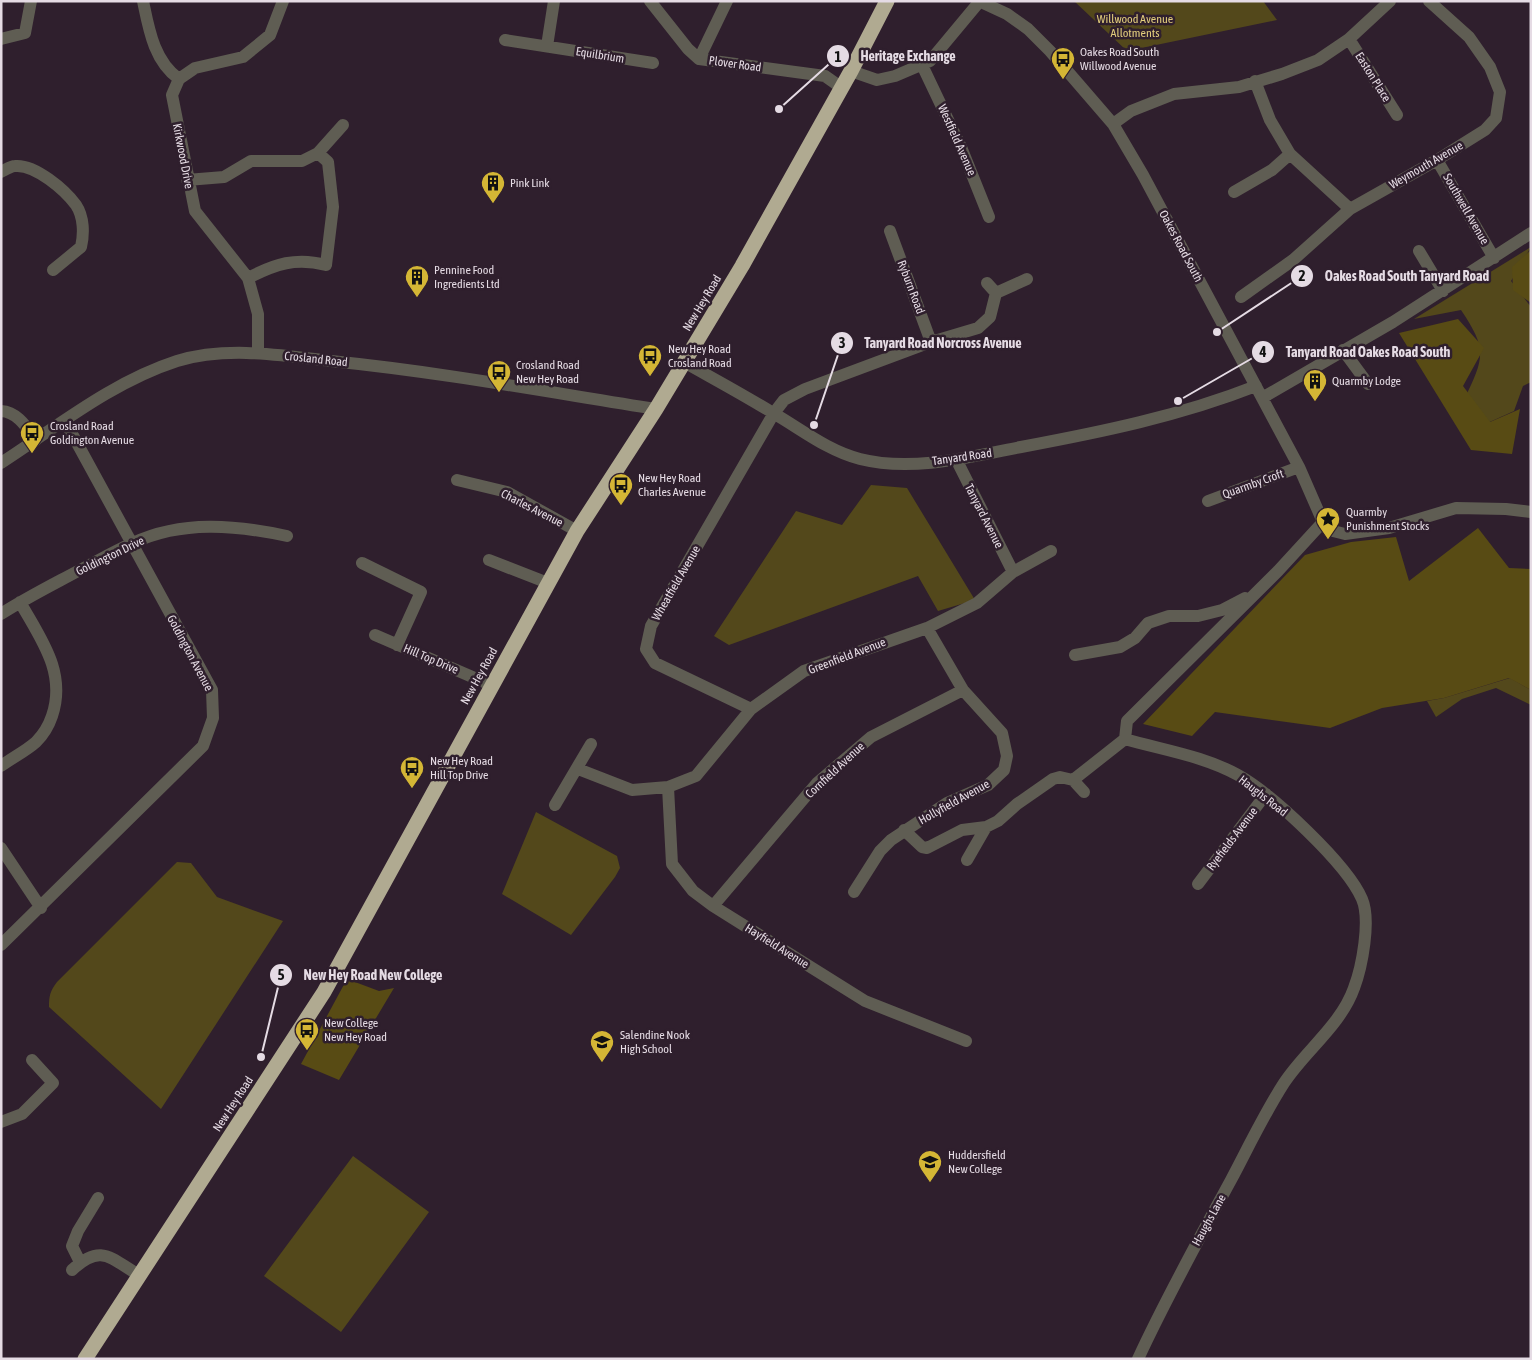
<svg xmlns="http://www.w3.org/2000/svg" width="1532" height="1360" font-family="'Asap Condensed',sans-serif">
	<rect width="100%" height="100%" fill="#2f1f2d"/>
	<path fill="#53481b" d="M 1074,1 L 1263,1 L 1277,20 L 1127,51 Z
		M 1531,247 L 1511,281 L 1531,307 L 1531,382 L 1523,386 L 1514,411 L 1483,425 L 1464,400 C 1484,358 1488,350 1461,310 L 1414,319 Z
		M 871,485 L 907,488 L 975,600 L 938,611 L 918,576 L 729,645 L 714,636 L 796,511 L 842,525 Z
		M 1510,678 L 1531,690 L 1531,705 L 1496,688 L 1462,699 L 1436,717 L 1427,701 L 1444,698 Z
		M 536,812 L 617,856 L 620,868 L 615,877 L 571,935 L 502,894 Z
		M 177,862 L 191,863 L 217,897 L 283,921 L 161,1109 L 49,1007 C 49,996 50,991 57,982 Z
		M 353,1156 L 429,1212 L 341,1332 L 264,1276 Z"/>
	<path fill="#584b14" d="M 1531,250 L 1531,303 L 1513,290 L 1512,267 Z
		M 1458,319 L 1484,348 L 1463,386 L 1490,422 L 1520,409 L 1512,454 L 1471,450 L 1399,333 Z
		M 1478,528 L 1509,568 L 1531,569 L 1531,690 L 1509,678 L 1444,698 L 1382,708 L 1330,728 L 1215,712 L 1192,736 L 1143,724 L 1305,555 L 1351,542 L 1396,537 L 1409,581 Z
		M 347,979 L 379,991 L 394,988 L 339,1080 L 301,1064 Z"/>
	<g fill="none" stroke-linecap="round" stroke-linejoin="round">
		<path stroke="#5f5d53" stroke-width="12" d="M 143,1 C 149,30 154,61 179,79
			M 650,1 L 688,49 L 699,59 L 825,76 L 842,88
			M 979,1 L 1007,14 L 1028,29 L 1050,51 L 1113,124 L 1143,175 L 1299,467 L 1323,522 L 1333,531 L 1345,534 L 1389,528 L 1456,508 L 1506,509 L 1531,512
			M 1,39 L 25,33 L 31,1
			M 1349,39 L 1397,115
			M 505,40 L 653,63
			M 547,46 L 554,1
			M 699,59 L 727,1
			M 922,65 L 961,147 L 989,217
			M 851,71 L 877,80 L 895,76 L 930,61 L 980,1
			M 1255,81 L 1270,120 L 1290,154 L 1350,209
			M 1113,124 L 1131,111 L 1174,94 L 1239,87 L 1282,74 L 1318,60 L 1349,39 L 1390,1
			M 1437,160 L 1494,258
			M 1,172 C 5,170 11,166 15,166 C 35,164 65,190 76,205 C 84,217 84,234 81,247 L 53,270
			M 187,180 L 224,177 L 251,161 L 302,161 L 318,153 L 343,125
			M 1234,192 L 1272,170 L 1290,154
			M 890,231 L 931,342
			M 1419,251 L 1443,291
			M 248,278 C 275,264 296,257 326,265 L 333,207 L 328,162 L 318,153
			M 996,293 L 1027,279
			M 1241,297 L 1293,260 L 1350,209 L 1437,160 L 1485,130 L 1496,118 L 1500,92 L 1490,67 L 1469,37 L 1429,1
			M 1343,350 L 1368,384
			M 258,353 L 258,314 L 248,278 L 195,211 L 172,95 L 179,79 L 195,68 L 243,57 L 270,35 L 283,1
			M 684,362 C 714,379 744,395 773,413 C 801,429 828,451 860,459 C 912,472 970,457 1021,447 C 1101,432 1180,416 1256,386
			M 1262,398 L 1393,322 L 1531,233
			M 1,411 C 18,412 27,428 36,440
			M 956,459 L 1013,572
			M 1,463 C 58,426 112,382 177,361 C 226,346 281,355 331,361 C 440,372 548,392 656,409
			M 457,480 L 507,492 L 577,531
			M 1208,501 L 1299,467
			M 489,560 L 548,583
			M 362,563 L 421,592 L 397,645
			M 1,614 C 26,598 52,585 78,571 C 96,562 114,551 133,543 C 182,520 236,525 287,536
			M 375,635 L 491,685
			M 1075,655 L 1120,647 L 1135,638 L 1148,623 L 1169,616 L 1198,616 L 1222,610 L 1245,598
			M 751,709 L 655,663 L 646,649 L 651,626 L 774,413 L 784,400 L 805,389 L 931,342 L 978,328 L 990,317 L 996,293 L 987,283
			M 1,766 C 12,758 26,751 36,742 C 43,735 49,725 52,716 C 67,672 40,638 20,602
			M 578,769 L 632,790 L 668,787 L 696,776 L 751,709 L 804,671 L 927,628 L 977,603 L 1013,572 L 1051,551
			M 668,787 L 672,864 L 693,891 L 713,906 L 865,1001 L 966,1041
			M 1084,792 L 1073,780 L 1125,739
			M 555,805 L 591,744
			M 904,830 L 922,847 L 927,848 L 962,830 L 986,827
			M 1,848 L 41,908
			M 967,860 L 986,827 L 998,821 L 1017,804 L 1053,779 L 1060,777 L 1073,780
			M 1198,884 L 1266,794
			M 854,892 L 880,851 L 891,840 L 947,803 L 988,785 L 1004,770 L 1007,756 L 1002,733 L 963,690 L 927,628
			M 713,906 L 817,783 L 871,737 L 963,690
			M 1,945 L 203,746 L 213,718 L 212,690 L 65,421
			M 1,1122 L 22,1114 L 53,1083 L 32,1060
			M 80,1262 L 72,1246 L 78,1231 L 98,1198
			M 72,1270 C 101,1243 110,1258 139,1275
			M 1138,1359 C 1166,1298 1199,1239 1231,1180 C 1248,1148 1264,1114 1284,1083 C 1305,1051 1341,1025 1354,988 C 1362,967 1371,920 1362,899 C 1347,864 1272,794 1238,775 C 1204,756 1163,750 1125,739 L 1127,721 L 1278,571 L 1323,522"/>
		<path stroke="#b0aa91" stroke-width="15" d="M 85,1359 L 324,992 L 577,531 L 656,409 L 742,266 L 851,71 L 887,1"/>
	</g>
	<defs>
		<g id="bus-pin" transform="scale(1.25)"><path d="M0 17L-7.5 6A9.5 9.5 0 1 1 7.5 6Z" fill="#d4b635" stroke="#2f1f2d"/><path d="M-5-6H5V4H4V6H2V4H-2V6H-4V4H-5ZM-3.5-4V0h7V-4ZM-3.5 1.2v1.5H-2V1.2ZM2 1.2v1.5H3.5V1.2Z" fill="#111"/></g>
		<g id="building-pin" transform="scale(1.25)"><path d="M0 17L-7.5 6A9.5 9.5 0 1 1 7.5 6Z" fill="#d4b635" stroke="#2f1f2d"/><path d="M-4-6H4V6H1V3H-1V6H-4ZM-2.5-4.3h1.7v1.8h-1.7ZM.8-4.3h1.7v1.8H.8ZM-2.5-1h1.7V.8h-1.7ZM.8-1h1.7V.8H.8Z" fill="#111"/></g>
		<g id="sight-pin" transform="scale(1.25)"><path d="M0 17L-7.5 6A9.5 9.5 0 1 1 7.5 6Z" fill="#d4b635" stroke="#2f1f2d"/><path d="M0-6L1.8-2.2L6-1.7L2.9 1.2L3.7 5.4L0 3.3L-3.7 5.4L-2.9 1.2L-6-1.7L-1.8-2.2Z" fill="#111"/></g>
		<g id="school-pin" transform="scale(1.25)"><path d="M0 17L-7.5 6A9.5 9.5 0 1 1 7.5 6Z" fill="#d4b635" stroke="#2f1f2d"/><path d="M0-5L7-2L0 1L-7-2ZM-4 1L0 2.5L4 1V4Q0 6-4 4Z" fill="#111"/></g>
		<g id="university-pin" transform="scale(1.25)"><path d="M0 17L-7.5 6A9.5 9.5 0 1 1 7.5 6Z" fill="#d4b635" stroke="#2f1f2d"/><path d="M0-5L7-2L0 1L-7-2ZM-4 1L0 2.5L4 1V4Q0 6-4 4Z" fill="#111"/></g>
	</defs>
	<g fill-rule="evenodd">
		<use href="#bus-pin" x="1063" y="59"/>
		<use href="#building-pin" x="493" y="183"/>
		<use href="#building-pin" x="417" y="277"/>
		<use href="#bus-pin" x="650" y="356"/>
		<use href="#bus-pin" x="499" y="372"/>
		<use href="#building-pin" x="1315" y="381"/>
		<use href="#bus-pin" x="32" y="433"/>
		<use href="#bus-pin" x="621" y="485"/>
		<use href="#sight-pin" x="1328" y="519"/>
		<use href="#bus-pin" x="412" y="768"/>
		<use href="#bus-pin" x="307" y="1030"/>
		<use href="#school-pin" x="602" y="1042"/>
		<use href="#university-pin" x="930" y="1162"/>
	</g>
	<g text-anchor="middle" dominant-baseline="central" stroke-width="5" stroke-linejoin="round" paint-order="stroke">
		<g font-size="12" fill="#e3ce7d" stroke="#2f1f2d">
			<text x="1135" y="19">Willwood Avenue<tspan x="1135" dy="14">Allotments</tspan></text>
		</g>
		<g font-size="12" fill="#e5dbe4" stroke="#2f1f2d" text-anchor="start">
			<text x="1080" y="52">Oakes Road South<tspan x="1080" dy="14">Willwood Avenue</tspan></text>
			<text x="510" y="183">Pink Link</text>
			<text x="434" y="270">Pennine Food<tspan x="434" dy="14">Ingredients Ltd</tspan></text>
			<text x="668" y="349">New Hey Road<tspan x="668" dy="14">Crosland Road</tspan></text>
			<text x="516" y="365">Crosland Road<tspan x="516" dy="14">New Hey Road</tspan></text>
			<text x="1332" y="381">Quarmby Lodge</text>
			<text x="50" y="426">Crosland Road<tspan x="50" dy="14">Goldington Avenue</tspan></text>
			<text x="638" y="478">New Hey Road<tspan x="638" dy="14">Charles Avenue</tspan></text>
			<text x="1346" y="512">Quarmby<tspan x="1346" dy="14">Punishment Stocks</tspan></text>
			<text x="430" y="761">New Hey Road<tspan x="430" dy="14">Hill Top Drive</tspan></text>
			<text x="324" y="1023">New College<tspan x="324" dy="14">New Hey Road</tspan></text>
			<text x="620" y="1035">Salendine Nook<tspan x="620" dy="14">High School</tspan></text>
			<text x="948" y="1155">Huddersfield<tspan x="948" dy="14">New College</tspan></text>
		</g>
		<g font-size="12" fill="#e5dbe4" stroke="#2f1f2d">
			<text transform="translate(600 55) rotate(9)">Equilbrium</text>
			<text transform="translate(735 64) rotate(8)">Plover Road</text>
			<text transform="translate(1373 77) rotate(58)">Easton Place</text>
			<text transform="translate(957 140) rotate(66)">Westfield Avenue</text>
			<text transform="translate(183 156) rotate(79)">Kirkwood Drive</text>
			<text transform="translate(1426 165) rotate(-30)">Weymouth Avenue</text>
			<text transform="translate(1466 209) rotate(60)">Southwell Avenue</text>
			<text transform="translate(1181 246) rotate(62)">Oakes Road South</text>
			<text transform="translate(911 287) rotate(69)">Ryburn Road</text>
			<text transform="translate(702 303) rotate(-59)">New Hey Road</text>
			<text transform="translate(316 359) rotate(6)">Crosland Road</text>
			<text transform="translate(962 457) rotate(-8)">Tanyard Road</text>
			<text transform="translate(1253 484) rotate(-20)">Quarmby Croft</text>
			<text transform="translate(532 508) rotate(27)">Charles Avenue</text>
			<text transform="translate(984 516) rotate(63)">Tanyard Avenue</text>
			<text transform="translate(110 556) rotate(-26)">Goldington Drive</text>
			<text transform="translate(676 583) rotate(-60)">Wheatfield Avenue</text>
			<text transform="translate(190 653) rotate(62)">Goldington Avenue</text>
			<text transform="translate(847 656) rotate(-21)">Greenfield Avenue</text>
			<text transform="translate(431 659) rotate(23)">Hill Top Drive</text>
			<text transform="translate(479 676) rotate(-61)">New Hey Road</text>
			<text transform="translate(835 770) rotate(-43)">Cornfield Avenue</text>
			<text transform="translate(1263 796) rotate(38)">Haughs Road</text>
			<text transform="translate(954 802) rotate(-29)">Hollyfield Avenue</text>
			<text transform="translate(1232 839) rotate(-53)">Ryefields Avenue</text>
			<text transform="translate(777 946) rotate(32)">Hayfield Avenue</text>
			<text transform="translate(233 1104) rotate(-57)">New Hey Road</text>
			<text transform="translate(1209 1220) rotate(-61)">Haughs Lane</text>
		</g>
	</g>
	<path fill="none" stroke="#e5dbe4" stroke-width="2" d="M779 109L838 56M1217 332L1302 276M814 425L842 343M1178 401L1263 352M261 1057L281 975"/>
	<g fill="#e5dbe4" stroke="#2f1f2d" stroke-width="2">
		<circle cx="779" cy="109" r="5"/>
		<circle cx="1217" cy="332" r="5"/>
		<circle cx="814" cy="425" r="5"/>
		<circle cx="1178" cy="401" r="5"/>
		<circle cx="261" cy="1057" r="5"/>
		<circle cx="838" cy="56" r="12"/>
		<circle cx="1302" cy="276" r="12"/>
		<circle cx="842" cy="343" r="12"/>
		<circle cx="1263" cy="352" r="12"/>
		<circle cx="281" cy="975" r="12"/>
	</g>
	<g font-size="15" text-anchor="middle" font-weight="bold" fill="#111">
		<text x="838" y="62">1</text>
		<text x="1302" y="281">2</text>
		<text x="842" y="348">3</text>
		<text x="1263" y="357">4</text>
		<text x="281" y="980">5</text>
	</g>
	<g font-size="14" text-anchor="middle" font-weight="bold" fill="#e5dbe4" stroke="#2f1f2d" stroke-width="5" stroke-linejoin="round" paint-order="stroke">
		<text x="908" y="61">Heritage Exchange</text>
		<text x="1407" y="281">Oakes Road South Tanyard Road</text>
		<text x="943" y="348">Tanyard Road Norcross Avenue</text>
		<text x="1368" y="357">Tanyard Road Oakes Road South</text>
		<text x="373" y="980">New Hey Road New College</text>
	</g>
	<rect width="1532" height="1360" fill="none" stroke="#e5dbe4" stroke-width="5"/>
</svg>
